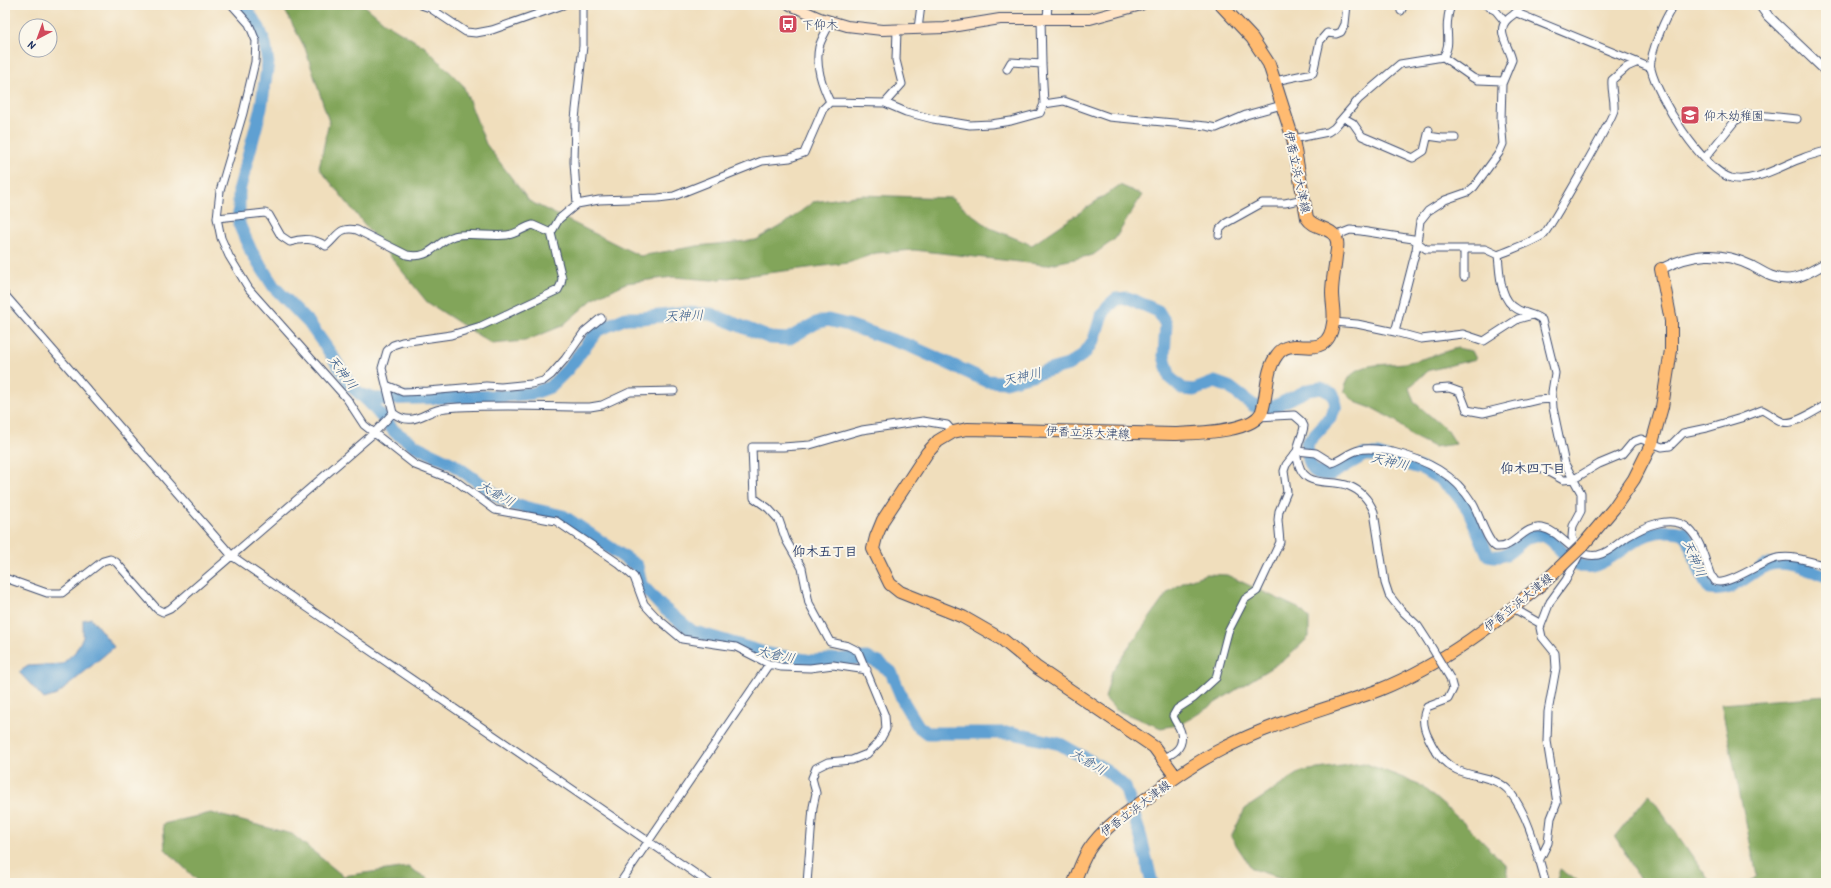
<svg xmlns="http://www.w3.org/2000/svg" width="1831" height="888" font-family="'Patrick Hand','Klee One',sans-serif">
	<rect width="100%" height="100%" fill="#fbf7ec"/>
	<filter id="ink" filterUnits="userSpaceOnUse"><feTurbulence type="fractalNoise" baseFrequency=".025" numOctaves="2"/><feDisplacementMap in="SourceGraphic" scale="8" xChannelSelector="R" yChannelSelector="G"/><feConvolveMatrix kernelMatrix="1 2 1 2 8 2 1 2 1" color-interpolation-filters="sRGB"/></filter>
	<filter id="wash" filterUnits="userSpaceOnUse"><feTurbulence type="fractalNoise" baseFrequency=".012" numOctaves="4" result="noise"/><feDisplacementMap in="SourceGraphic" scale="16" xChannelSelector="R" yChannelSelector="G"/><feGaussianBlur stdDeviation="0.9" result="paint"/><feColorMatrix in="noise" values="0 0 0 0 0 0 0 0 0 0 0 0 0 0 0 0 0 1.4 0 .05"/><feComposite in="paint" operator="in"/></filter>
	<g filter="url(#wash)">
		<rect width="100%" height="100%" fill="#f0debc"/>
		<path fill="#82a55a" stroke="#4e6a5c" d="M 282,5 L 364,5 L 384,22 L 425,47 L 463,85 L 486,144 L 529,201 L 640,256 L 697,246 L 756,240 L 787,222 L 813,202 L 862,195 L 951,198 L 990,228 L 1032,245 L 1120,185 L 1142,195 L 1115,239 L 1093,255 L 1046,265 L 914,250 L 876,253 L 848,263 L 712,280 L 673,277 L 626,283 L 592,300 L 562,326 L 525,341 L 492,344 L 427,302 L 319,168 L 329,122 L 305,48 Z
			M 1457,348 L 1472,351 L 1476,359 L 1427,371 L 1409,388 L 1414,402 L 1448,431 L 1456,444 L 1434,447 L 1410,435 L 1396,421 L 1374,409 L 1355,402 L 1344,391 C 1350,360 1380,366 1404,363 C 1422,360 1440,353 1457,348 Z
			M 1206,574 L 1227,575 L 1300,609 L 1309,618 L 1309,637 L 1288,657 L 1182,724 L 1161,728 L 1116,710 L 1105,698 L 1112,671 L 1168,592 L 1186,581 Z
			M 1826,696 L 1826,883 L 1748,883 L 1757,876 L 1721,704 Z
			M 1364,763 L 1419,784 L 1464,823 L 1506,865 L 1509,883 L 1298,883 L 1252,869 L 1231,837 L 1245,809 L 1302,771 Z
			M 1649,794 L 1711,883 L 1640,883 L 1641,881 L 1615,836 Z
			M 211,813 L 292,834 L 343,876 L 408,867 L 435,883 L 200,883 L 165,849 L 163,824 Z
			M 1560,869 L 1580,883 L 1556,883 Z"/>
		<path fill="#5ea0d2" stroke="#3c6898" d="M 91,618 L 114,647 L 57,695 L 44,699 L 19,672 L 28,666 L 62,664 L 75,652 L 83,637 L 83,620 Z"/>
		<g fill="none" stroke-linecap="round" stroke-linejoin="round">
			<path stroke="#5ea0d2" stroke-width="13" d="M 243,5 L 259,28 L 265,44 L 268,63 L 261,108 L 239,191 L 239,224 L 251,251 L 274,287 L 309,323 L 331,354 L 351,386 L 369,402 L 395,432 L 416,446 L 453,464 L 501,498 L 515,505 L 563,516 L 637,566 L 641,584 L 661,606 L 692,631 L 768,654 L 812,661 L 867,658 L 879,663 L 891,672 L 904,703 L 918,726 L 927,733 L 1013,733 L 1060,744 L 1106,770 L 1125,787 L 1141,838 L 1152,883
				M 362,395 L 375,399 L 503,396 L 534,393 L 550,387 L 567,370 L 598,330 L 626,318 L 642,318 L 685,313 L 711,314 L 770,338 L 788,339 L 816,323 L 828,320 L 848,325 L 910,346 L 987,381 L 1006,382 L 1068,365 L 1084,354 L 1094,340 L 1101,317 L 1108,306 L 1116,299 L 1128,298 L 1158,311 L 1166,324 L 1164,356 L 1170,378 L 1183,389 L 1194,390 L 1215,382 L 1229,387 L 1254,406 L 1273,407 L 1308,390 L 1321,388 L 1333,394 L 1336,405 L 1330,418 L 1307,443 C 1308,460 1308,477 1331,474 L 1364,455 L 1377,455 L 1423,469 L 1440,479 L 1454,491 L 1468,509 L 1488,555 C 1513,562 1515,538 1536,535 C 1558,532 1564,571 1592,566 C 1600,564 1608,559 1614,555 C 1638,538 1653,526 1684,533 C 1695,550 1697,572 1710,589 C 1739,594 1752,564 1778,563 C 1795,563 1810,570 1826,576"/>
		</g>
	</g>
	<g filter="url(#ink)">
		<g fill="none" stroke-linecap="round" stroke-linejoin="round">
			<g stroke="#3b496c" stroke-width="9">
				<path id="minor" d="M 232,5 L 249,24 L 256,41 L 255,62 L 243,113 L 220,191 L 217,218 L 221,238 L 229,256 L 249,289 L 347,399 L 364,425 L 415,465 L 456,481 L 495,510 L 556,521 L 618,563 L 634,577 L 644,604 L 657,618 L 682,639 L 736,647 L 769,664 L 781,667 L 810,668 L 833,665 L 867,670
					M 421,5 L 430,8 L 466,32 L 476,33 L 492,30 L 563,5
					M 1486,5 L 1496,11 L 1505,22
					M 1675,5 C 1666,13 1648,58 1651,69 C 1658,98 1702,169 1731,178 C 1753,184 1782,165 1803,158 C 1810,155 1818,153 1826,151
					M 1401,11 L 1404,5
					M 1517,13 L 1651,68
					M 1047,18 L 1048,5
					M 918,29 L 921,5
					M 1443,57 L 1473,78 L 1478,80 L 1503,81
					M 1007,69 L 1011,62 L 1042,64
					M 1275,81 L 1313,73 L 1320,41 L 1327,33 L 1336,34 L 1341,32 L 1345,24 L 1347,5
					M 830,102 C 822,85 815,66 819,47 C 821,39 827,30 831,21
					M 885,103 L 902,84 L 896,60 L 897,30
					M 1044,104 L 1064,101 L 1109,117 L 1206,126 L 1216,128 L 1246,115 L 1282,105
					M 1344,118 L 1353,123 L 1362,136 L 1413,158 L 1424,151 L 1429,130
					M 1428,136 L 1442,138 L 1455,138
					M 1293,139 L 1328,132 L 1334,128 L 1359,99 L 1400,64 L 1443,57 C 1452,44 1445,32 1448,18 C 1448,14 1450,9 1451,5
					M 1705,158 L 1735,121 L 1747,114 L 1797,119
					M 577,204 L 574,162 L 575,119 L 583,46 L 583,5
					M 217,218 L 265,213 L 269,215 L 281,236 L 290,242 C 303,238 314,238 326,246 C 338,236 339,226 357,230 L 407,255 C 431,260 435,242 454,236 C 465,232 493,237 507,235 C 517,234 524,227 533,225 L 551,233
					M 1219,235 L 1220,229 L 1226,223 L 1262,203 L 1285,203 L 1304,199
					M 1335,236 L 1350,230 L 1361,231 L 1413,239 L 1426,249 L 1485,249 L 1498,255 C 1512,249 1531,243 1543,235 C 1549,230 1613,118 1614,110 C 1615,100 1611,91 1612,80 L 1627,67 L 1636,63
					M 1464,250 L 1464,277
					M 1498,255 C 1500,272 1499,300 1517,309 C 1525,314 1534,313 1542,320 L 1555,373 L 1552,392 L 1553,408 L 1565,464 L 1581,493 L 1581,511 L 1573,526 L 1572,537 L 1578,551 L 1578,557 L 1566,580 L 1550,602 L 1540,628 L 1542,637 L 1555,653 L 1556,668 L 1548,712 L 1547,741 L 1557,803 L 1551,818 L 1548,843 L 1539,861
					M 5,295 L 232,556 L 709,883
					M 1333,322 L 1357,324 L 1395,332 L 1416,250 L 1420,221 L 1428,211 L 1445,200 L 1468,192 L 1474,187 L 1499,153 L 1503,144 L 1501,120 L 1502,84 L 1512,60 C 1510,48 1496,32 1506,21 C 1513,13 1516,16 1521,5
					M 1395,332 L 1421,339 L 1463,334 L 1484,341 L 1518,319 L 1533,315
					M 386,385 L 403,392 L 428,391 L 486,386 L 501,387 L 531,384 L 543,381 L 551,375 L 565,359 L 584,332 L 601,318
					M 1436,389 L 1449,388 L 1460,392 L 1467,410 L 1483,413 L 1537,400 L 1553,399
					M 674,391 L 630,392 L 602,405 L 590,407 C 542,407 494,404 446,408 C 424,410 414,429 393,413 L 382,368 L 387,351 L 393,345 L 402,342 L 451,335 L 481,326 L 558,290 L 561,284 L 562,278 L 551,233 L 559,219 L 577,204 L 599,200 L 658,198 L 674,196 L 762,161 L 790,158 L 804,153 L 823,109 L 830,102 L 885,103 L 906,112 L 933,119 L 970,125 L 991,124 L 1011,121 L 1040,113 L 1044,104 L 1042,64 L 1041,18
					M 1257,417 L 1294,415 L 1302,422 L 1304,426 C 1303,436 1296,445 1297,456 C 1301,491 1329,478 1349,486 C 1362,491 1369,500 1374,512 L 1385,583 L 1389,595 L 1400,609 L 1418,626 L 1429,643
					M 1536,468 L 1543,469 L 1563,480 L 1574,479 L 1599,464 L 1623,454 L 1633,442 L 1641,439 L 1662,447 L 1670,446 L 1683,433 L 1707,428 L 1741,418 L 1762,410 C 1769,413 1776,420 1783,422 C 1794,426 1816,410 1826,405
					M 5,578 L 47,593 L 62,593 L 103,561 L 110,559 L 116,562 L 157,609 L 163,612 L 170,609 L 374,433 L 393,413
					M 1513,608 L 1541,624
					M 1450,678 L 1453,689 L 1448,699 L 1427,707 C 1421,718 1423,728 1429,739 C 1435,752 1444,764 1457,770 C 1475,778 1497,776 1510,792 C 1530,818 1537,853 1546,883
					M 1162,758 C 1174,754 1184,748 1181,733 C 1180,727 1175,722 1173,716 L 1177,709 L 1194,698 L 1216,678 L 1228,632 L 1245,599 L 1257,591 L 1265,574 L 1280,542 L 1278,520 L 1279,511 L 1287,492 L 1284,471 L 1286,465 L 1297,451 L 1316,453 L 1332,463 C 1342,460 1349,452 1359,450 C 1370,447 1383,450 1393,452 C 1426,460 1455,474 1473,504 C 1480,516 1486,540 1496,547 C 1515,549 1523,525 1542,528 C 1564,532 1572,559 1598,555 C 1609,553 1618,543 1627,537 C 1643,527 1672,513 1689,529 C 1701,540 1705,561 1711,576 C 1713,577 1714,579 1715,581 C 1726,588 1763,560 1778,558 C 1794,555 1811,562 1826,566
					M 620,883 L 769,664
					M 807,883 L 813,807 L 816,793 L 812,778 L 816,768 L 828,762 L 852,760 L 867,754 L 879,742 L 886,729 L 885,716 L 858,651 L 848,646 L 830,642 L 809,603 L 802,568 L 786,540 L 779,520 L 768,508 L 754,498 L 752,447 L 783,447 L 810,445 L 862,430 L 923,421 L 947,425 L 953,432"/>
			</g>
			<g stroke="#3b496c" stroke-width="11">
				<path id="tertiary" d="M 1760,5 L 1768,16 L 1826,71
					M 1661,269 C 1692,253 1720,250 1752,266 C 1763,272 1773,279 1786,279 C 1800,279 1815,269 1826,263"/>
			</g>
			<g stroke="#3b496c" stroke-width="12">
				<path id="secondary" d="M 790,5 L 820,18 L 847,26 L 882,30 L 945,28 L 1000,19 L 1090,19 L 1141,5"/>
			</g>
			<g stroke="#3b496c" stroke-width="14">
				<path id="primary" d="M 1583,545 L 1614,508 L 1634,479 L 1652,443 L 1662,407 L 1671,350 L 1671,321 L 1661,269
					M 1176,777 L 1154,747 L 1036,667 L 1003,640 L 963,617 L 900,592 L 890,584 L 873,549 L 876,537 L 883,520 L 927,453 L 938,441 L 953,432 L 967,429 L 1174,434 C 1194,433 1254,433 1262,411 C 1268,393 1265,371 1277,355 C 1289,338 1308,352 1322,344 C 1329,340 1332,331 1333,323 C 1335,314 1332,303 1332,293 C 1332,281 1335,268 1336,256 C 1337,250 1339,242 1335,236 C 1328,226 1314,229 1307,218 L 1293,139 L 1269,64 L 1252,38 L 1221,5
					M 1074,883 C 1084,855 1090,843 1113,823 C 1150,797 1185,767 1226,747 C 1274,722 1329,709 1379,690 C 1444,664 1500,620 1552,575"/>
			</g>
			<use href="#minor" stroke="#fff" stroke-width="7"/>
			<use href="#tertiary" stroke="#fff" stroke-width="9"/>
			<use href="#secondary" stroke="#ffe4c6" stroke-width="10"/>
			<use href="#primary" stroke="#ffbb71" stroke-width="12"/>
			<g stroke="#3b496c" stroke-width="9" stroke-linecap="butt">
				<path id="minor-bridge" d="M 1429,643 L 1450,678"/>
			</g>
			<g stroke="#3b496c" stroke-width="14" stroke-linecap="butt">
				<path id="primary-bridge" d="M 1552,575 L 1583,545"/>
			</g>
			<use href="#minor-bridge" stroke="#fff" stroke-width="7"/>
			<use href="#primary-bridge" stroke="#ffbb71" stroke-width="12"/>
		</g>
	</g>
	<defs>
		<g id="bus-square" transform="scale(1)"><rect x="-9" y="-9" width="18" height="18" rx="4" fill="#d1495b" stroke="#fbf7ec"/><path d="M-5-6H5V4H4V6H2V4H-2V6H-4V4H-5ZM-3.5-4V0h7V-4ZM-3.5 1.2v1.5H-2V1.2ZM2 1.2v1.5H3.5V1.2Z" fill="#fff"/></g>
		<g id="school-square" transform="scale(1)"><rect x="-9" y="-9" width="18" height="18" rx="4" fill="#d1495b" stroke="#fbf7ec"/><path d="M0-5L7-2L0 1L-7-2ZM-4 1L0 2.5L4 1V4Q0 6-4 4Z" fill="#fff"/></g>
	</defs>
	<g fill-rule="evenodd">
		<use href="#bus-square" x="788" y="24"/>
		<use href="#school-square" x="1690" y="115"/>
	</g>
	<g text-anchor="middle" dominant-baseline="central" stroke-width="4" stroke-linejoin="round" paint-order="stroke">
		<g font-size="12" fill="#1b2f5e" stroke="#fbf7ec" text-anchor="start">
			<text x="802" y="24">下仰木</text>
			<text x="1704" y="115">仰木幼稚園</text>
		</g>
		<g font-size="12" fill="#1b2f5e" stroke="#fbf7ec">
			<text transform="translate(1298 172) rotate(78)">伊香立浜大津線</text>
			<text transform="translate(1088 432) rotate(2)">伊香立浜大津線</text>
			<text transform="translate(1518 602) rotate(-39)">伊香立浜大津線</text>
			<text transform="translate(1135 808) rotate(-37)">伊香立浜大津線</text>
		</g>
		<g font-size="13" font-style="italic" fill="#325787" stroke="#fbf7ec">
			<text transform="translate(684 315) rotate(-2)">天神川</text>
			<text transform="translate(343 372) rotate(53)">天神川</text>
			<text transform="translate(1022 376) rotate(-13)">天神川</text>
			<text transform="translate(1390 461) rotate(13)">天神川</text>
			<text transform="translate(497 493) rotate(30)">大倉川</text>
			<text transform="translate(1695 558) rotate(67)">天神川</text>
			<text transform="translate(776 654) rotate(12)">大倉川</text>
			<text transform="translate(1089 761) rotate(31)">大倉川</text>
		</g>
		<g font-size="13" font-weight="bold" fill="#1b2f5e" stroke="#fbf7ec">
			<text x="1533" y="468">仰木四丁目</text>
			<text x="825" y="551">仰木五丁目</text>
		</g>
	</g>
	<rect width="1831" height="888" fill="none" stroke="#fbf7ec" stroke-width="20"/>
	<g transform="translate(38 38) rotate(221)"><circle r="19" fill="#fbf7ec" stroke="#a1a7b3"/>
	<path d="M0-3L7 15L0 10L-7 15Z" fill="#d1495b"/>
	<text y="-6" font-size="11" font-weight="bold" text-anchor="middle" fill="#1b2f5e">N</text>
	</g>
</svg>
